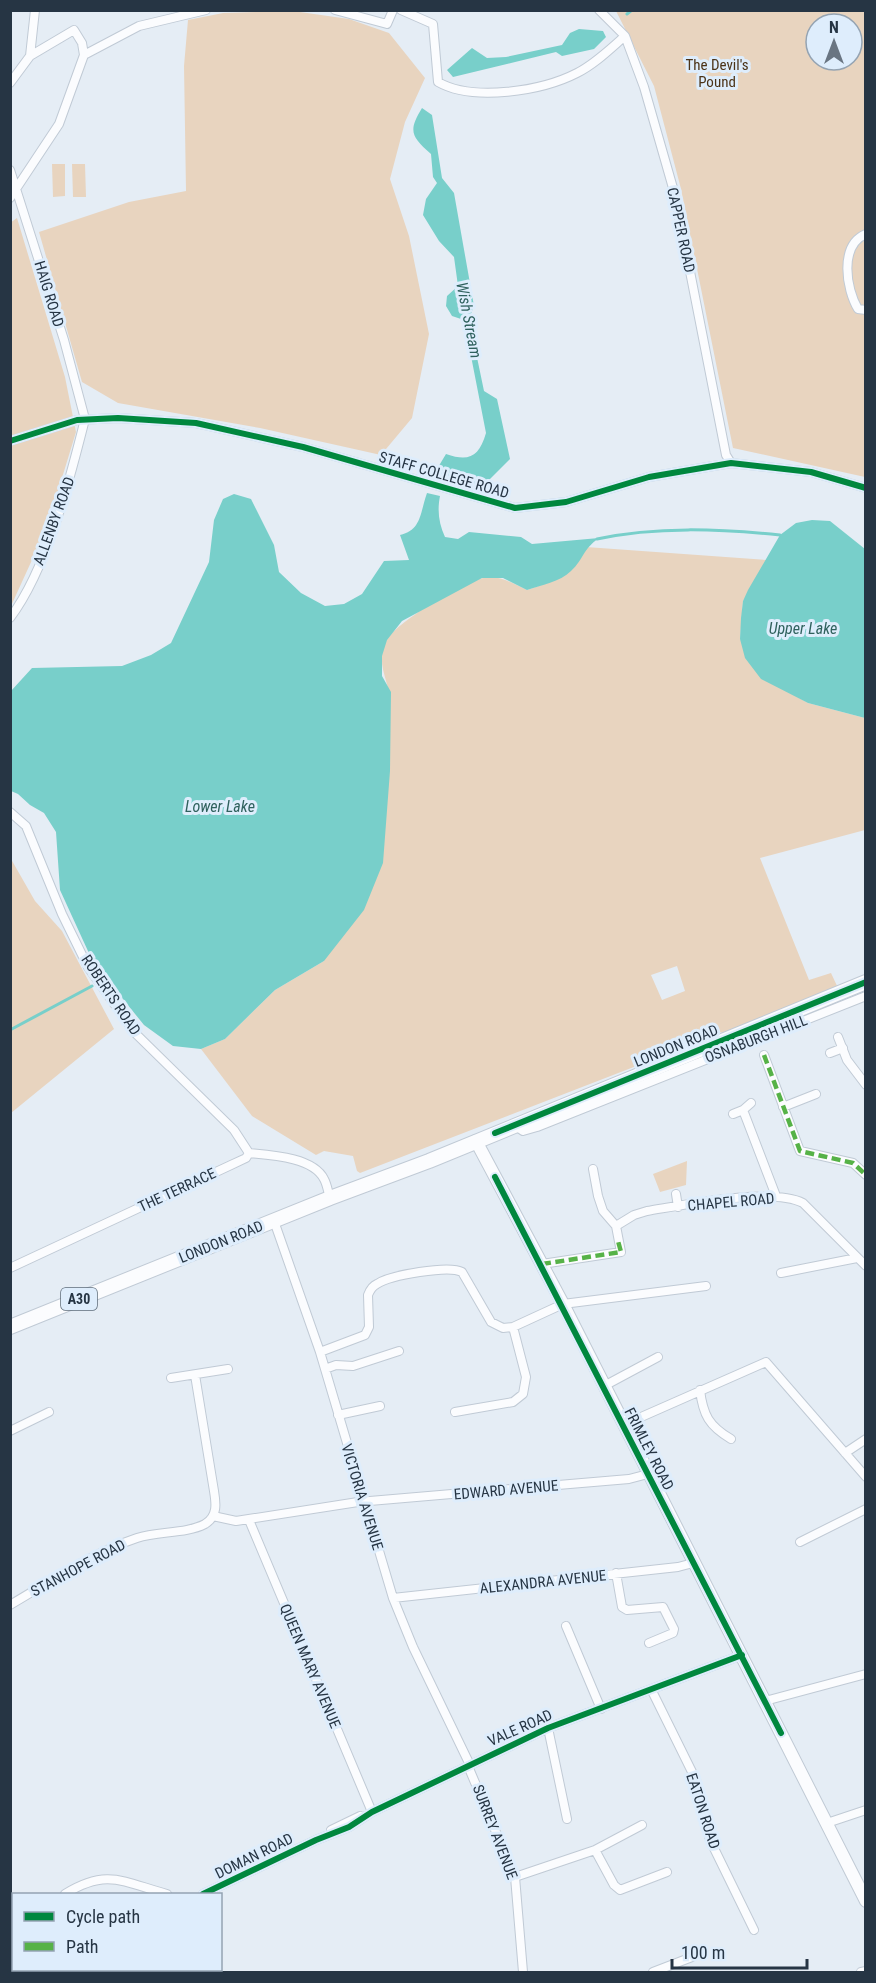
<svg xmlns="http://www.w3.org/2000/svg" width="876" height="1983" font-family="'Roboto Condensed',sans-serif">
	<rect width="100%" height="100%" fill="#e5edf5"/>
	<path fill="#e8d4bf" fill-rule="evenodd" d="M 293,11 L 349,19 L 389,33 L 425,78 L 405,122 L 390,179 L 409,236 L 429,334 L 412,418 L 381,455 L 260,428 L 118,403 L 82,382 L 39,232 L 129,202 L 186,191 L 184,66 L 188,20 L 223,13 Z
		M 616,11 L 865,11 L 865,477 L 733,448 L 681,189 L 654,86 ZM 816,24 L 852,24 L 852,60 L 816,60 Z
		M 52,164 L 65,164 L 65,196 L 53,197 Z
		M 72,164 L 85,164 L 86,197 L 73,197 Z
		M 17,218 L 65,377 L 76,432 L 47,527 L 11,606 L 10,223 Z
		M 586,547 L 767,560 L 743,601 L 740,639 L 785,690 L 808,703 L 865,718 L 865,830 L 760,858 L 809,980 L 831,973 L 838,988 L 723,1033 L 715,1031 L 665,1050 L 657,1058 L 360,1173 L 357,1171 L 353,1156 L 324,1151 L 316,1155 L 252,1116 L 201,1049 L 225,1039 L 275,990 L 324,961 L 390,708 C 392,683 374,666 386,641 C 394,624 464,581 483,578 C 500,575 512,583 527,590 C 561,578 567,580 586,547 ZM 677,966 L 685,991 L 662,1000 L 651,975 Z
		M 11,859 L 35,901 L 62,931 L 114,1029 L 11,1113 Z
		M 687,1161 L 686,1185 L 660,1192 L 653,1174 Z"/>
	<path fill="#78cfca" d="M 579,29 L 603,31 L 606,37 L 594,49 L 562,56 L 556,52 L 453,77 L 447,70 L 472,48 L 487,58 L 506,57 L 562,45 L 570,33 Z
		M 422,108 L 432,115 L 442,178 L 454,193 L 474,306 L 469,319 L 484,391 L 497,399 L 510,459 L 484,485 L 454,480 L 449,484 L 431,479 L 446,454 C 469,462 479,457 486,433 L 464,320 L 452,316 L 446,306 L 447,296 L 458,286 L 454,257 L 439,241 L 423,215 L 426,199 L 437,183 L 433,177 L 431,154 C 411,136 408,131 422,108 Z
		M 427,493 L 440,496 C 437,511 439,524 445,537 L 458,539 L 469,532 L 521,537 L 532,544 L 599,538 C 582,550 584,559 571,571 C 560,582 541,585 527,590 L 503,578 L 482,578 L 402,621 L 387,640 L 382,656 L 382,676 L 391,692 L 390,771 L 383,863 L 364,910 L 324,961 L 275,990 L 225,1039 L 201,1049 L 173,1046 L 144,1025 L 93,962 L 60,890 L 56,832 L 44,813 L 30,805 L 18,794 L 11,791 L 11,691 L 32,668 L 122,666 L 151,655 L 171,643 L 209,562 L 214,520 L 223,499 L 234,494 L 251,499 L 274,545 L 279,572 L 301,593 L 325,606 L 344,604 L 362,594 L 384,561 L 409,560 L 400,535 C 422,530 420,512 427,493 Z
		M 812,520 L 830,521 L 865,549 L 865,718 L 808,703 L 761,679 L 745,658 L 740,639 L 741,618 L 743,601 L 748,590 L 780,535 L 796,523 Z"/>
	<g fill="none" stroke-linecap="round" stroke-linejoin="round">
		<path stroke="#78cfca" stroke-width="3" d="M 627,14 L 632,10
			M 597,539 C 656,526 720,529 780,535
			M 10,1030 L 92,986"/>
		<g stroke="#c0cad5" stroke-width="10">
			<path id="street" d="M 335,10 L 387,24 L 393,10
				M 401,10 L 433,24 L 438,82 C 473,102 542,91 577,73 C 595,64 610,49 625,36
				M 599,10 L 625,36 L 644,87 L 675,195 L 726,455 L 731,463
				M 84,55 L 139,26 L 206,10
				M 10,83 L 30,56 L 35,10
				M 10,170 L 64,340 L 85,419
				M 10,198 L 59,124 L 84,55 L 82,43 L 74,30 L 30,56
				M 866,234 C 839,245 846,289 858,309 L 866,310
				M 10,441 L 77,420 L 118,418 L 196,423 L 303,447 L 515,508 L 566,502 L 649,477 L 731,463 L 811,472 L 866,488
				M 10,618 C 47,569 70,479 85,419
				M 10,812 L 26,826 L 62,914 L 88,967 L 135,1033 L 234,1130 L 249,1153
				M 838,1037 L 847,1060 L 866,1085
				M 830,1053 L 843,1048
				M 764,1055 L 800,1151 L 853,1163 L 866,1175
				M 783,1107 L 816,1094
				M 743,1110 L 776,1196
				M 733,1114 L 743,1110 L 751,1103
				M 514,1125 L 523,1131 L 537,1127 L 866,996
				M 249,1153 C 270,1155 313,1157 324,1179 C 327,1184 328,1192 330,1198
				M 676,1194 L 678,1207
				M 274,1221 L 320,1352 L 393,1598 L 413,1647 L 470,1765
				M 616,1226 L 634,1215 L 647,1211 C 684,1205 771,1187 803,1203 L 866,1266
				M 542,1264 L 621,1252 L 616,1226 L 603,1211 L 598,1196 L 593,1169
				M 10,1268 L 231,1165 L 246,1158 L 249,1153
				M 781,1273 L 857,1258
				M 320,1352 L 365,1335 L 369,1327 L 368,1295 C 370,1290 372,1286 377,1284 C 390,1275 449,1265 462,1272 L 491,1322 L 503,1328 L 513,1327 L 563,1304 L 706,1286
				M 325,1369 L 336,1365 L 353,1366 L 399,1351
				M 171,1378 L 228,1369
				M 604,1386 L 658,1357
				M 700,1390 C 703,1415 709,1426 731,1439
				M 455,1412 L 513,1402 L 523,1394 L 526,1377 L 513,1327
				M 338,1415 L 380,1406
				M 623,1425 L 766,1362 L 866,1477
				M 10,1431 L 49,1412
				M 845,1453 L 866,1439
				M 213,1516 L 236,1521 L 358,1502 L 629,1479 L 648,1474
				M 249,1520 L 372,1812
				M 800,1542 L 866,1509
				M 616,1573 L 622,1607 L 627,1610 L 663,1607 L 674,1629 L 673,1633 L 649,1643
				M 393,1598 L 678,1567 L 693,1563
				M 10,1605 C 51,1581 92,1553 137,1538 C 158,1531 186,1534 205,1524 C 218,1516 216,1503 214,1491 L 195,1375
				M 566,1626 L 601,1709
				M 652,1691 L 696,1780 L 710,1840 L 754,1930
				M 765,1701 L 866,1674
				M 548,1728 L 567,1819
				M 468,1766 L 515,1877 L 523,1972
				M 827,1823 L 866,1810
				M 331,1830 L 360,1816
				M 595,1850 L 614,1885 L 620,1890 L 667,1872
				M 515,1877 L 595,1850 L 642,1825
				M 65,1894 C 107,1868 123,1882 167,1894
				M 203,1894 L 316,1840 L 349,1827 L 372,1812 L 548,1728 L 742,1655
				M 10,1928 L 14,1927
				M 653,1972 L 692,1957
				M 861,1972 L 866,1971"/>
		</g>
		<g stroke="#c0cad5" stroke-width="14">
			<path id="secondary" d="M 476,1141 L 563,1304 L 866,1901"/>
		</g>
		<g stroke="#c0cad5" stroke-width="16">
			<path id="primary" d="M 10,1327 L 330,1198 L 429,1161 L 866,982"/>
		</g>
		<use href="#street" stroke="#fbfcfe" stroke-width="8"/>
		<use href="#secondary" stroke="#fbfcfe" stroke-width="12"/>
		<use href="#primary" stroke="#fbfcfe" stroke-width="14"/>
		<path stroke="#56b247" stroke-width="4.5" stroke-dasharray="9 4.5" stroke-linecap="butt" d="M 764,1055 L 800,1151 L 853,1163 L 866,1175
			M 542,1264 L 621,1252 L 618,1241"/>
		<g stroke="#deedfc" stroke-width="10">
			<path id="cycleway" d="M 10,441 L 77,420 L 118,418 L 196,423 L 303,447 L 515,508 L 566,502 L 649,477 L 731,463 L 811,472 L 866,488
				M 495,1133 L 866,982
				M 495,1177 L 781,1733
				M 203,1894 L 316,1840 L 349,1827 L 372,1812 L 548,1728 L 742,1655"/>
		</g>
		<use href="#cycleway" stroke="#00873e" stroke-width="6"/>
	</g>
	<g text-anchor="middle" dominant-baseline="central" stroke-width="6" stroke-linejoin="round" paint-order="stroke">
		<rect fill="#deedfc" stroke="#5d6c7b" stroke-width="1.5" x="61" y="1288" width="36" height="22" rx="4.5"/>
		<g font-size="14" font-weight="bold" fill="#263544">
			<text x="79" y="1299">A30</text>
		</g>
		<g font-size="15" fill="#4c3317" stroke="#deedfc">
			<text x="717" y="65">The Devil's<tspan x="717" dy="17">Pound</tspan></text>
		</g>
		<g font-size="15" fill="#263544" stroke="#deedfc">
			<text transform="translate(681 230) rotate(78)">CAPPER ROAD</text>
			<text transform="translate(49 294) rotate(73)">HAIG ROAD</text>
			<text transform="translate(444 475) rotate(16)">STAFF COLLEGE ROAD</text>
			<text transform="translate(54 521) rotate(-70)">ALLENBY ROAD</text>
			<text transform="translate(111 995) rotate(56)">ROBERTS ROAD</text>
			<text transform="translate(756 1039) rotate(-21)">OSNABURGH HILL</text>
			<text transform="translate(676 1046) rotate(-22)">LONDON ROAD</text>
			<text transform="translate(177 1190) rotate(-25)">THE TERRACE</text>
			<text transform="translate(731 1202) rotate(-5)">CHAPEL ROAD</text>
			<text transform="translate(221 1242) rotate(-22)">LONDON ROAD</text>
			<text transform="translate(649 1449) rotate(63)">FRIMLEY ROAD</text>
			<text transform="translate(506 1490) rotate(-5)">EDWARD AVENUE</text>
			<text transform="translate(362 1497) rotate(73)">VICTORIA AVENUE</text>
			<text transform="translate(78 1568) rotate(-28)">STANHOPE ROAD</text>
			<text transform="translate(543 1582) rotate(-6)">ALEXANDRA AVENUE</text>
			<text transform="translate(310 1666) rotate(67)">QUEEN MARY AVENUE</text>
			<text transform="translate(520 1728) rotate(-24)">VALE ROAD</text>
			<text transform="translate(703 1811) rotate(72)">EATON ROAD</text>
			<text transform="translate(495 1832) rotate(69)">SURREY AVENUE</text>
			<text transform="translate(254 1856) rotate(-26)">DOMAN ROAD</text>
		</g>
		<g font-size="16" font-style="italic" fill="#2f615d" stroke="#deedfc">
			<text transform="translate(469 320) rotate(79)">Wish Stream</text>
			<text x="803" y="628">Upper Lake</text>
			<text x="220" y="806">Lower Lake</text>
		</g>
	</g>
	<rect width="876" height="1983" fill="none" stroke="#263544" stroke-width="24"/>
	<rect x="12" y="1893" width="210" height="78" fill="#deedfc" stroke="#94a3b2" stroke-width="1.5"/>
	<rect x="24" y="1912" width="30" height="9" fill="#00873e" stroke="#94a3b2" stroke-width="1.5"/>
	<text x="66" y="1923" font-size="18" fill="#263544">Cycle path</text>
	<rect x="24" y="1942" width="30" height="9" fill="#56b247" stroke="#94a3b2" stroke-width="1.5"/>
	<text x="66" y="1953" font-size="18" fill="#263544">Path</text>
	<g transform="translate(834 42)"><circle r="28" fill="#deedfc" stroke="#94a3b2" stroke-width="1.5"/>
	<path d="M0-4.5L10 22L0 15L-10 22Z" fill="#697582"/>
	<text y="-9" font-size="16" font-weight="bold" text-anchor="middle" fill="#263544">N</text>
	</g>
	<path d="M672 1959v9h135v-9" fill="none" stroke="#263544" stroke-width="3"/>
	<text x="681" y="1959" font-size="18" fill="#263544" stroke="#deedfc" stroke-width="4.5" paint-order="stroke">100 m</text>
</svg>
